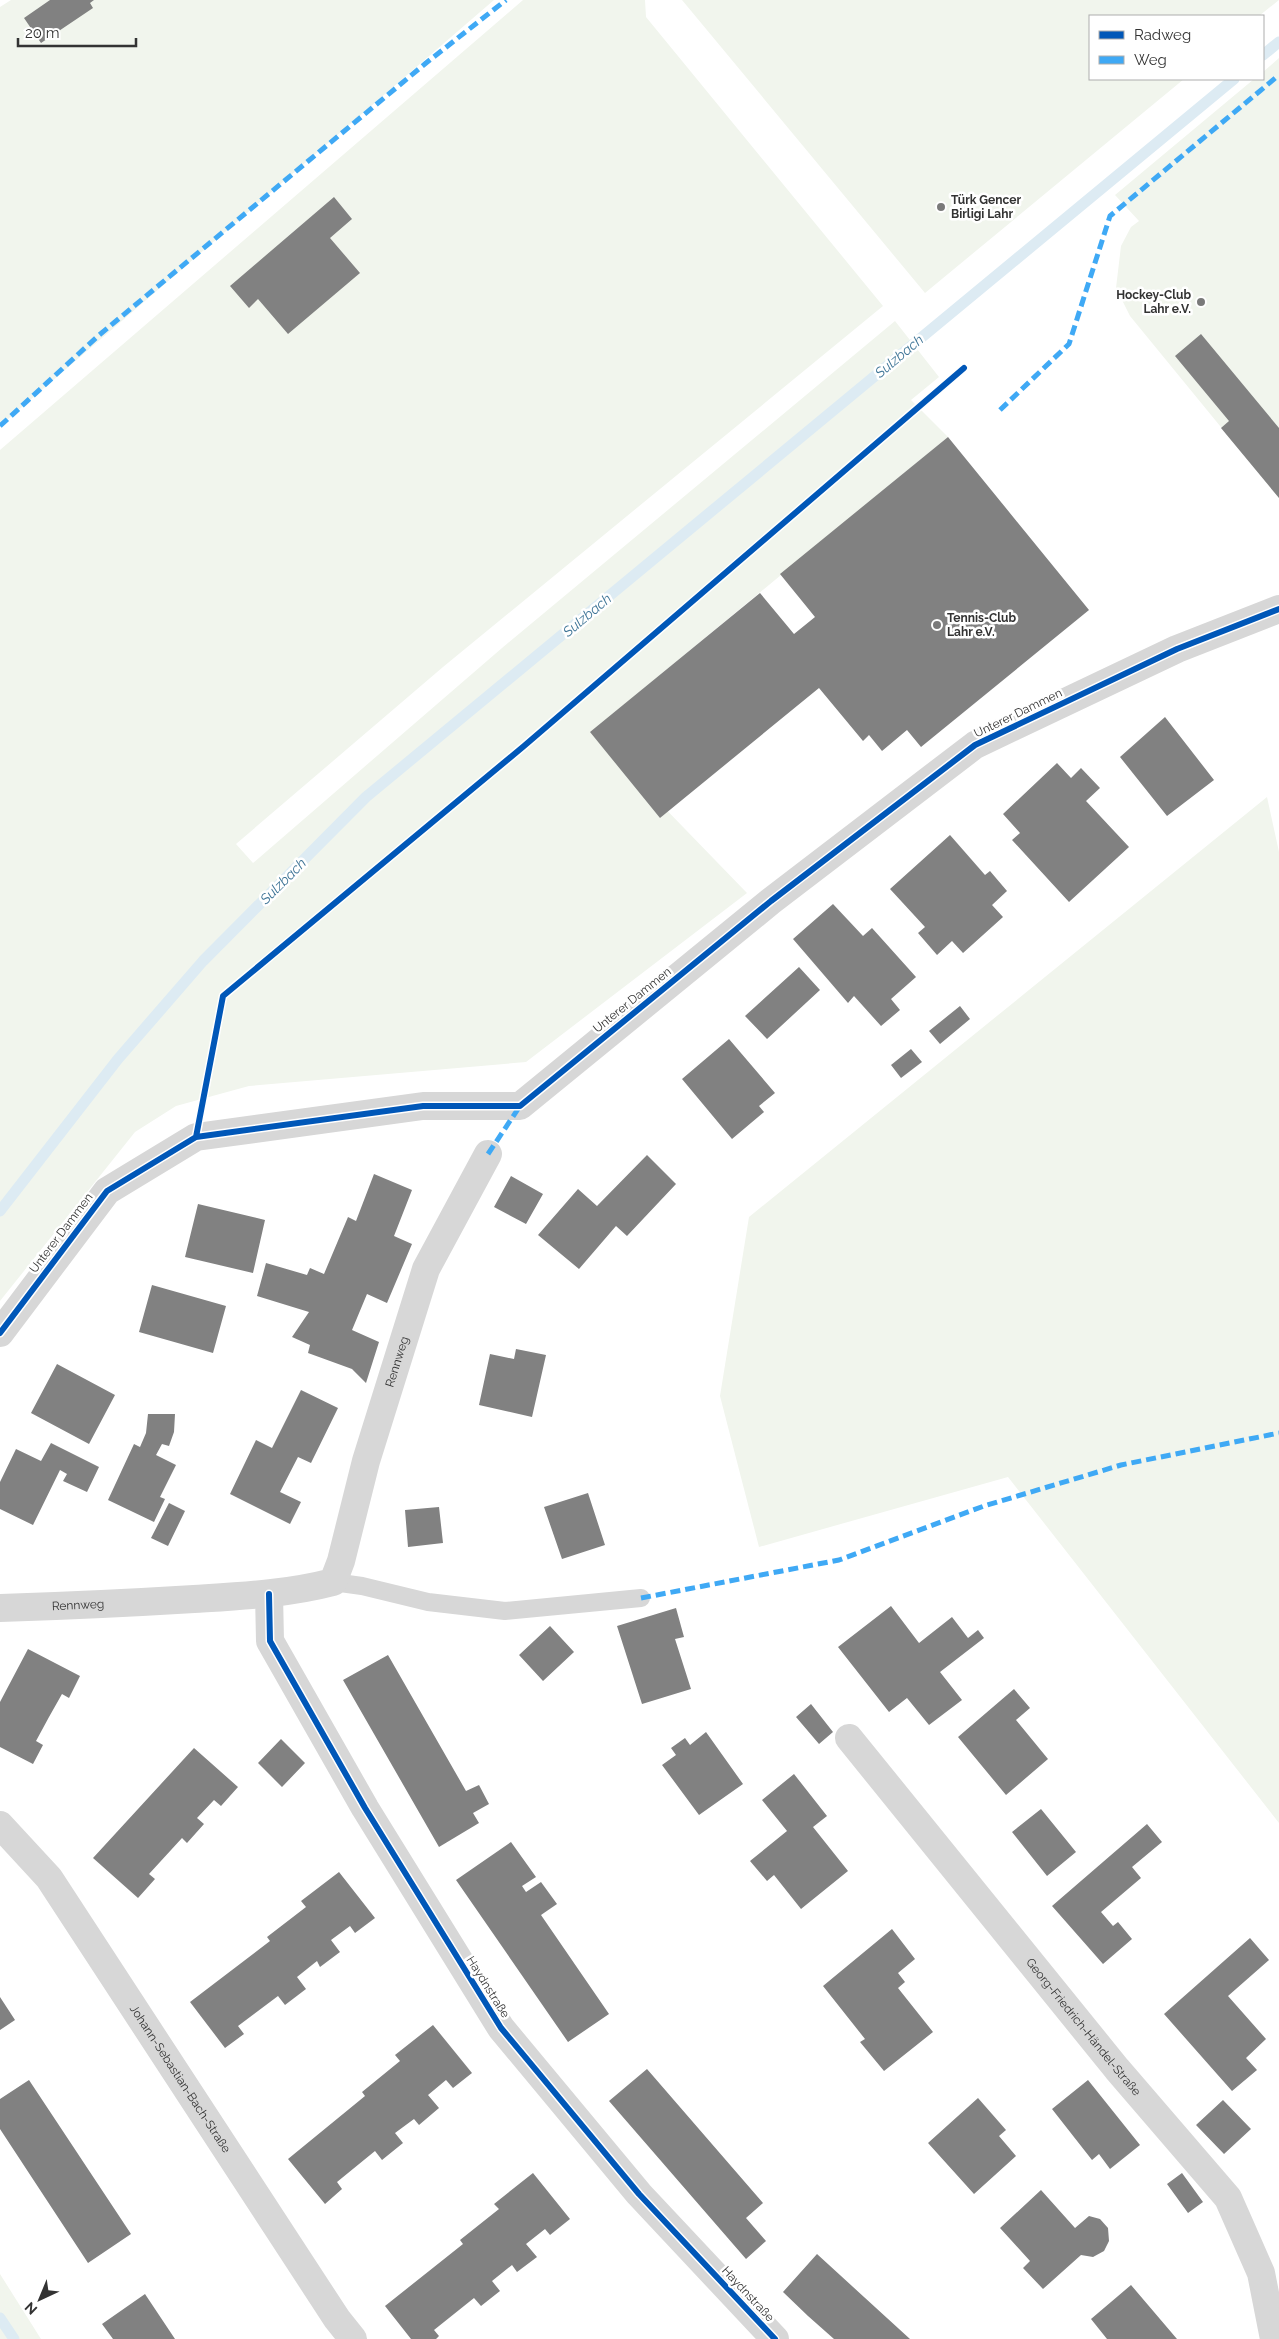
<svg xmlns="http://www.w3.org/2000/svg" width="1279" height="2339" font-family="Raleway,sans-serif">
	<rect width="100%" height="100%" fill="#fff"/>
	<path fill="#f1f5ed" d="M 11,0 L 494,0 L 0,426 L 0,7 Z
		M 523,0 L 645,0 L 646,17 L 883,306 L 443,667 L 236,844 L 253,863 L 502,648 L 895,321 L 939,377 L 911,400 L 948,437 L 591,732 L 747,893 L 526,1062 L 249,1086 L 176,1106 L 135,1132 L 0,1301 L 0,450 Z
		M 682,0 L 1279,0 L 1259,16 L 1090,16 L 1090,79 L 1184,79 L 925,293 Z
		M 1279,58 L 1279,498 L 1130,316 L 1116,288 L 1121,246 L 1131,227 L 1139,221 L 1115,195 L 1254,79 L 1263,79 L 1263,72 Z
		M 1267,797 L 1279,852 L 1279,1823 L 1008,1477 L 759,1547 L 720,1396 L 749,1217 Z
		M 0,2274 L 41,2339 L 0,2339 Z"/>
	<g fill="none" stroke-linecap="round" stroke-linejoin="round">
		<path stroke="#ddebf3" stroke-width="11" d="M 1263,55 L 1279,42
			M 0,1211 L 118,1059 L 203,961 L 366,797 L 1234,79
			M 0,2318 L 14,2339"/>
	</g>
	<path fill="#818181" d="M 50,0 L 94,0 L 90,3 L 93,8 L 41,43 L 24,18 Z
		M 334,197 L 352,219 L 330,238 L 360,273 L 288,334 L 258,299 L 249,308 L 230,286 Z
		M 1201,334 L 1279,428 L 1279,498 L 1221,428 L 1229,421 L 1175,356 Z
		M 948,437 L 1089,610 L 921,747 L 907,730 L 882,751 L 869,735 L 863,741 L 819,688 L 660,818 L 590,732 L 760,593 L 794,634 L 815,617 L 780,574 Z
		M 1165,717 L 1214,780 L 1167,816 L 1120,757 Z
		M 1057,763 L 1071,778 L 1081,768 L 1100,788 L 1086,801 L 1129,847 L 1069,902 L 1012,840 L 1020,833 L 1003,814 Z
		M 950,835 L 985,875 L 990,871 L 1007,891 L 992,905 L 1003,917 L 963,953 L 952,941 L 937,955 L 918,933 L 925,927 L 890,889 Z
		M 833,904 L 863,936 L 872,928 L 916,977 L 891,999 L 900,1010 L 881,1026 L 854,996 L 848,1003 L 793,939 Z
		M 799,967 L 820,990 L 767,1039 L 745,1016 Z
		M 960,1006 L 970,1019 L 940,1044 L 929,1031 Z
		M 729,1039 L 775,1093 L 759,1106 L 764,1112 L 732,1139 L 682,1079 Z
		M 911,1049 L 922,1062 L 901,1078 L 891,1065 Z
		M 647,1155 L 676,1184 L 627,1236 L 616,1226 L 579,1269 L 538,1235 L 578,1189 L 597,1206 Z
		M 374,1174 L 412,1190 L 394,1236 L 412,1244 L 387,1303 L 367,1294 L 352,1330 L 379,1342 L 366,1383 L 352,1369 L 308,1353 L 310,1345 L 292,1337 L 309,1312 L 257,1296 L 266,1263 L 307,1275 L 310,1268 L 324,1274 L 348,1217 L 356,1221 Z
		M 511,1176 L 543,1194 L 526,1224 L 494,1207 Z
		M 198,1204 L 265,1220 L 253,1273 L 185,1257 Z
		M 152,1285 L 226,1306 L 213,1353 L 139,1332 Z
		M 516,1349 L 546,1355 L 532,1417 L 479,1405 L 490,1354 L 514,1359 Z
		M 57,1364 L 115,1395 L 89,1444 L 31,1413 Z
		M 301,1390 L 338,1408 L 311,1463 L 298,1457 L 280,1492 L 301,1502 L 290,1524 L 230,1494 L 256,1440 L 272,1448 Z
		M 148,1414 L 175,1414 L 174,1432 L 169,1446 L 162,1444 L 156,1455 L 176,1465 L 160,1497 L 165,1499 L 154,1522 L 108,1500 L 134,1444 L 140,1447 L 146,1433 Z
		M 51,1443 L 99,1467 L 87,1492 L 63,1481 L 67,1474 L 60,1470 L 33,1525 L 0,1509 L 0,1482 L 16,1449 L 41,1461 Z
		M 588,1493 L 605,1545 L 562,1559 L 544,1507 Z
		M 169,1503 L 185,1511 L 168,1546 L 151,1538 Z
		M 439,1507 L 443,1543 L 408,1547 L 405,1510 Z
		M 891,1606 L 919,1643 L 952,1617 L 968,1638 L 978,1630 L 984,1638 L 940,1672 L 962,1700 L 929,1725 L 907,1698 L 889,1712 L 838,1647 Z
		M 676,1608 L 684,1637 L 675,1639 L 691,1689 L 642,1704 L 617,1626 Z
		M 550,1626 L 574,1652 L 543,1681 L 519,1655 Z
		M 28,1649 L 80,1676 L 69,1698 L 62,1694 L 49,1717 L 36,1741 L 43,1745 L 33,1764 L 0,1747 L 0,1702 Z
		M 388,1655 L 466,1791 L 479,1785 L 489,1804 L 473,1813 L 479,1823 L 439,1847 L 343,1680 Z
		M 1014,1689 L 1030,1708 L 1016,1720 L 1048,1759 L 1006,1795 L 958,1737 Z
		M 811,1704 L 833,1732 L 819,1744 L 796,1717 Z
		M 706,1732 L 743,1784 L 699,1815 L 662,1765 L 676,1755 L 671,1748 L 685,1738 L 690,1745 Z
		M 281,1739 L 305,1763 L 282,1787 L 258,1763 Z
		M 194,1748 L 238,1787 L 221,1806 L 214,1800 L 197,1818 L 204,1824 L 187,1843 L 182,1838 L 149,1874 L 155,1879 L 138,1898 L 93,1858 Z
		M 794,1774 L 827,1816 L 813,1827 L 848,1871 L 801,1909 L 774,1875 L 767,1881 L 750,1861 L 787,1831 L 762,1800 Z
		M 1041,1809 L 1076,1852 L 1047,1876 L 1012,1832 Z
		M 1147,1824 L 1162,1842 L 1132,1867 L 1141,1878 L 1101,1912 L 1113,1926 L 1118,1922 L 1132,1939 L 1103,1964 L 1052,1906 Z
		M 511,1842 L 536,1877 L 522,1886 L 526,1892 L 541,1882 L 557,1904 L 541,1915 L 609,2014 L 568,2042 L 456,1880 Z
		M 339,1872 L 375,1918 L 355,1933 L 350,1926 L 331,1940 L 340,1952 L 320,1967 L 317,1961 L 297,1977 L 306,1989 L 285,2005 L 278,1996 L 238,2026 L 244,2034 L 225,2048 L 190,2002 L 270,1941 L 267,1937 L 306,1907 L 301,1901 Z
		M 892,1929 L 915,1959 L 898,1973 L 905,1982 L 898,1988 L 933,2032 L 884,2071 L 860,2042 L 865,2039 L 823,1986 Z
		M 1250,1938 L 1269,1960 L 1228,1996 L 1266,2039 L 1246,2058 L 1257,2070 L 1232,2091 L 1164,2014 Z
		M 0,1997 L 15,2020 L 0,2030 Z
		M 433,2025 L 472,2073 L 453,2088 L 446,2080 L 428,2095 L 439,2108 L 419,2125 L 414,2119 L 395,2133 L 403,2143 L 382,2160 L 375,2151 L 337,2182 L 342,2189 L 325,2204 L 288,2159 L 365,2096 L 362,2092 L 400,2061 L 395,2055 Z
		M 647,2069 L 763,2203 L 746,2218 L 766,2241 L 746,2259 L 609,2101 Z
		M 29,2080 L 131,2234 L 88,2263 L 0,2129 L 0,2099 Z
		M 1088,2080 L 1140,2145 L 1110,2169 L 1099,2154 L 1092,2160 L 1052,2109 Z
		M 978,2098 L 1006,2130 L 999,2136 L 1016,2156 L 974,2194 L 928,2143 Z
		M 1223,2100 L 1251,2129 L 1224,2154 L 1196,2125 Z
		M 533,2173 L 570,2219 L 550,2235 L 545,2229 L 526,2244 L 537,2257 L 517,2272 L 512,2265 L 492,2281 L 500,2291 L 481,2306 L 474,2298 L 434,2330 L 439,2336 L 436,2339 L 411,2339 L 385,2306 L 463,2244 L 460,2240 L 499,2209 L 494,2204 Z
		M 1182,2173 L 1203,2202 L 1188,2213 L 1167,2184 Z
		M 1041,2190 L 1075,2228 L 1089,2216 L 1100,2219 L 1108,2228 L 1109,2241 L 1104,2251 L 1093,2257 L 1081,2255 L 1043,2289 L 1023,2268 L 1030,2261 L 1000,2228 Z
		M 817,2254 L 864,2297 L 910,2339 L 834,2339 L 808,2316 L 783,2292 Z
		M 1131,2285 L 1177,2339 L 1107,2339 L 1091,2319 Z
		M 145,2294 L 175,2339 L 113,2339 L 102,2324 Z"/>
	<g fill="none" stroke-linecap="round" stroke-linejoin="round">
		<path stroke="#d7d7d7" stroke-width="18" d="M 333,1582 L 362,1586 L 428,1602 L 505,1611 L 641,1598"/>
		<g stroke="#d7d7d7" stroke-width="28">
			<path d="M 0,1333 L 107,1191 L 196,1137 L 423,1106 L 520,1106 L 771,901 L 975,745 L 1177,649 L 1279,609"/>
			<path d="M 269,1594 L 270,1641 L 365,1808 L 501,2028 L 639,2194 L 775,2339"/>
			<path id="s1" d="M 0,1608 C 65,1606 129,1603 194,1599 C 241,1596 287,1594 333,1582 L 341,1561 L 366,1461 L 426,1269 L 488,1154"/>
			<path id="s2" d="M 849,1738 L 1117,2069 L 1228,2198 L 1261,2273 L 1274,2339"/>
			<path id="s3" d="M 0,1825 L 49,1878 L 337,2319 L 353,2339"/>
		</g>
		<path stroke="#3fa9f5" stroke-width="5" stroke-dasharray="10 5" stroke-linecap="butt" d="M 1000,410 L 1069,344 L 1110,216 L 1279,75
			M 0,426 L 98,336 L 426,63 L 506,0
			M 488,1154 L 520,1106
			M 641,1598 L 839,1560 L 984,1506 L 1121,1465 L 1279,1433"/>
		<g stroke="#fff" stroke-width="9">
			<path id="cycleway" d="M 196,1137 L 223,996 L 524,746 L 964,368
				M 0,1333 L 107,1191 L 196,1137 L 423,1106 L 520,1106 L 771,901 L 975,745 L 1177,649 L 1279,609
				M 269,1594 L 270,1641 L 365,1808 L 501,2028 L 639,2194 L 775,2339"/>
		</g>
		<use href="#cycleway" stroke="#0057b8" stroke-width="6"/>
	</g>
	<g fill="#7a7a7a" stroke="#fff" stroke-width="2">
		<circle cx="941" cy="207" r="5"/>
		<circle cx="1201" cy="302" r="5"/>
		<circle cx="937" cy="625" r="5"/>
	</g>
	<g text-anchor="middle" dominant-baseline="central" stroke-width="5" stroke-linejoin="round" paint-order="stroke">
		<g font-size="12" font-weight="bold" fill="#333" stroke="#fff" text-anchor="start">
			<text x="951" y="200">Türk Gencer<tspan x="951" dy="14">Birligi Lahr</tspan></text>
			<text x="1191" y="295" text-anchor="end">Hockey-Club<tspan x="1191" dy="14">Lahr e.V.</tspan></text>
			<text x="947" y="618">Tennis-Club<tspan x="947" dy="14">Lahr e.V.</tspan></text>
		</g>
		<g font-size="12" fill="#333" stroke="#fff">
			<text transform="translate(1018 713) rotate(-26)">Unterer Dammen</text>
			<text transform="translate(632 1000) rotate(-39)">Unterer Dammen</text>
			<text transform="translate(61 1233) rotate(-53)">Unterer Dammen</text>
			<text stroke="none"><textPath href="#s1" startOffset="564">Rennweg</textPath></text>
			<text stroke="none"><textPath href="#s1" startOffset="78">Rennweg</textPath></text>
			<text transform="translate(488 1987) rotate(58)">Haydnstraße</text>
			<text stroke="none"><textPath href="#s2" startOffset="372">Georg-Friedrich-Händel-Straße</textPath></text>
			<text stroke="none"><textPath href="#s3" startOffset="312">Johann-Sebastian-Bach-Straße</textPath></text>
			<text transform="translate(748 2294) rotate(47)">Haydnstraße</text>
		</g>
		<g font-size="14" font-style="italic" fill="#3f7597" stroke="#fff">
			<text transform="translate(899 356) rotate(-40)">Sulzbach</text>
			<text transform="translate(587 615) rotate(-40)">Sulzbach</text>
			<text transform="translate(283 881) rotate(-45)">Sulzbach</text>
		</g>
	</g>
	<rect x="1089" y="15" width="175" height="65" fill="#ffffff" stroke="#adadad"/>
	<rect x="1099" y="31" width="25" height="8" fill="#0057b8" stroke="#adadad"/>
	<text x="1134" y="40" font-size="15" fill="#333333">Radweg</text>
	<rect x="1099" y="56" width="25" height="8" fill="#3fa9f5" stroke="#adadad"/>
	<text x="1134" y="65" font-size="15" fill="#333333">Weg</text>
	<g transform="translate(40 2299) rotate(224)" stroke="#ffffff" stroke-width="4" paint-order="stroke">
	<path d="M0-4L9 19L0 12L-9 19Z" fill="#333333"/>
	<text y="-8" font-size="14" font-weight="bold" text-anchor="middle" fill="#333333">N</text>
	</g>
	<path d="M18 38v8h118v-8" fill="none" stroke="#333333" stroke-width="2.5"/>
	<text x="25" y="38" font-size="15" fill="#333333" stroke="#ffffff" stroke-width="4" paint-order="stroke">20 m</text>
</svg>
